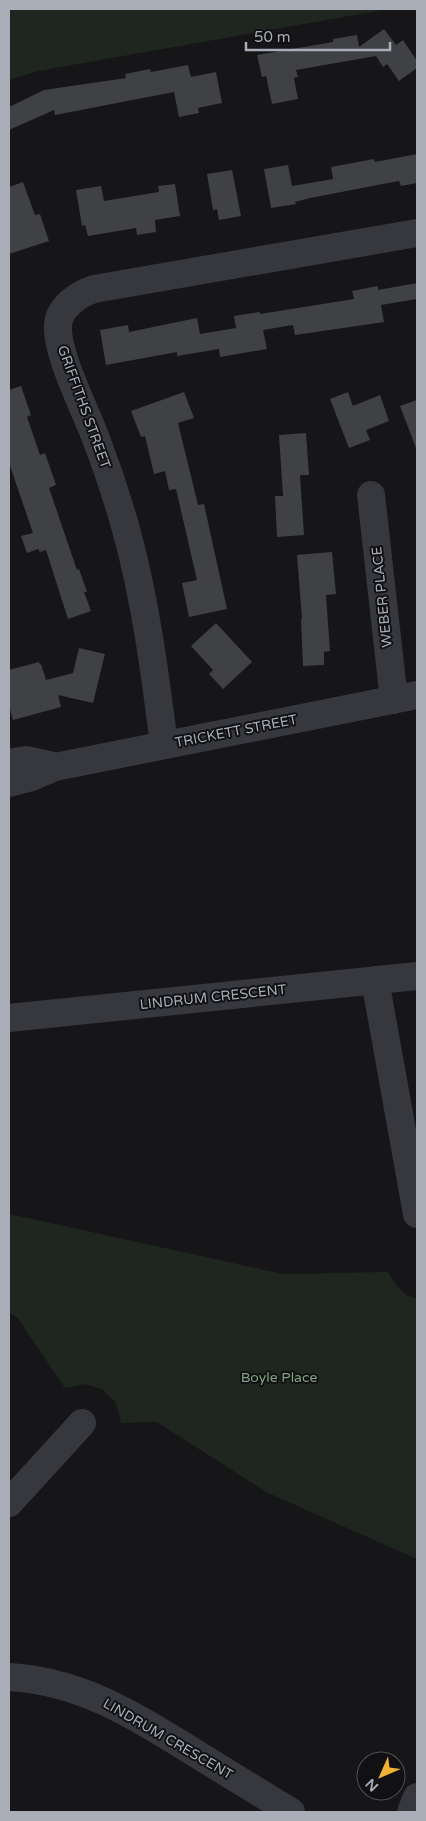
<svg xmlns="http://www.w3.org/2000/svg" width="426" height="1821" font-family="'Varela Round',sans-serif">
	<rect width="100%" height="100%" fill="#161618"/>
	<path fill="#1e261f" d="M 9,9 L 389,9 L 38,71 L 9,80 Z
		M 9,1214 L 283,1274 L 388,1272 C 395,1284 402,1296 417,1299 L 417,1559 L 266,1492 L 157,1422 L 121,1423 L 116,1403 L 102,1389 L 84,1384 L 65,1388 L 17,1317 L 9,1313 Z"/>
	<path fill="#404145" d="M 384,29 L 396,45 L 403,40 L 417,61 L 417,68 L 399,81 L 387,64 L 383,67 L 376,56 L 296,70 L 298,77 L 294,78 L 298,99 L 272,104 L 266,76 L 262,77 L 257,55 L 333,42 L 333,39 L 357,35 L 359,47 Z
		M 188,65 L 191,77 L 216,72 L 222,103 L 198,108 L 199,113 L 179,117 L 174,92 L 55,115 L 54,110 L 9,130 L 9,107 L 44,90 L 126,78 L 125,74 L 150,69 L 151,72 Z
		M 417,154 L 417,183 L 401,186 L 399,181 L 388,183 L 310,198 L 295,202 L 296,204 L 271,208 L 264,169 L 288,165 L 292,186 L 333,179 L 331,167 L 374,159 L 375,162 Z
		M 232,170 L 241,216 L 219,220 L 217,209 L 213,210 L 207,174 Z
		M 23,182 L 35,215 L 40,214 L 49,241 L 9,254 L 9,187 Z
		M 175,184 L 180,216 L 155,220 L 156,232 L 137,235 L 136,228 L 88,236 L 85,225 L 82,226 L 76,190 L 101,186 L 104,201 L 159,192 L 158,186 Z
		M 417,283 L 417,299 L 381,305 L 384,322 L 295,335 L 293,325 L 263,330 L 267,349 L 220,357 L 219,349 L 177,356 L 177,352 L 106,365 L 100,330 L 128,325 L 129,332 L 197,318 L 200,334 L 236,328 L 234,316 L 260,312 L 260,314 L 354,299 L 352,291 L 378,286 L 378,290 Z
		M 21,386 L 31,415 L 27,417 L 40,455 L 45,453 L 56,485 L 49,488 L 77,570 L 79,569 L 87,592 L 84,592 L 91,611 L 68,619 L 46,550 L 40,552 L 38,549 L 27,553 L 21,536 L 33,533 L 9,463 L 9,390 Z
		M 184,392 L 194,418 L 178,423 L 198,505 L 204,504 L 227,609 L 189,617 L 182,583 L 197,580 L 176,489 L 169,490 L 165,471 L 154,474 L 145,436 L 141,437 L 131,411 Z
		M 348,392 L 353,406 L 380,395 L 389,421 L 366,430 L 370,440 L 349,448 L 330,399 Z
		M 417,400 L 417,448 L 416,448 L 400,406 Z
		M 306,433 L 309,475 L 300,475 L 304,535 L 277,537 L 275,496 L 283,496 L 279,435 Z
		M 332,552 L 336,594 L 326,595 L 330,651 L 324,652 L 324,665 L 303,666 L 301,619 L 302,619 L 297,555 Z
		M 216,623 L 252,662 L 223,689 L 209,674 L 213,670 L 191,646 Z
		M 79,648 L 105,654 L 93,703 L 58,695 L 61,707 L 13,720 L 9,706 L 9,670 L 39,662 L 40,665 L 41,664 L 46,680 L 73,673 Z"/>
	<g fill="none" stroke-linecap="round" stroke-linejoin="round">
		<path stroke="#37383d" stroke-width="28" d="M 371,495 L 394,700
			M 164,745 C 155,674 146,603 127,533 C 118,500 107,467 95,436 C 84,407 56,353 58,325 C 59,307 79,294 94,289 L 417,233
			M 9,763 L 26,760 L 49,765
			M 9,783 L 32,777 L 55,767 L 417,695
			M 375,980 L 417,1214
			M 9,1018 L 417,976
			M 9,1503 L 82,1423
			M 9,1677 C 79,1681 130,1713 187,1748 C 222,1770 257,1791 291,1812
			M 411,1812 L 417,1797"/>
	</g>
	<g text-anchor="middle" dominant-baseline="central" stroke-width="4" stroke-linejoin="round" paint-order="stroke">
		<g font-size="14" fill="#a8adb8" stroke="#111113">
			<text transform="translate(84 407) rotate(70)">GRIFFITHS STREET</text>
			<text transform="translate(382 597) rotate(-96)">WEBER PLACE</text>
			<text transform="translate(236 731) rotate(-11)">TRICKETT STREET</text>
			<text transform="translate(213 997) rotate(-6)">LINDRUM CRESCENT</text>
			<text transform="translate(168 1739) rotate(30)">LINDRUM CRESCENT</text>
		</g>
		<g font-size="14" fill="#7fa381" stroke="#111113">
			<text x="279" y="1377">Boyle Place</text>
		</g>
	</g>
	<rect width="426" height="1821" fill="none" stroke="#a8adb8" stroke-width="20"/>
	<g transform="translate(381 1776) rotate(225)"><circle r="24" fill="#111113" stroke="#4d4f55"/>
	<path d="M0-4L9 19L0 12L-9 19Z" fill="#f2b134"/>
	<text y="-8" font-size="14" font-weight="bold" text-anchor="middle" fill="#a8adb8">N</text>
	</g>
	<path d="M246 42v8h144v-8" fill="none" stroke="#a8adb8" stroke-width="2.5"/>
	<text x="254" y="42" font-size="15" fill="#a8adb8" stroke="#111113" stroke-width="4" paint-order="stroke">50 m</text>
</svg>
